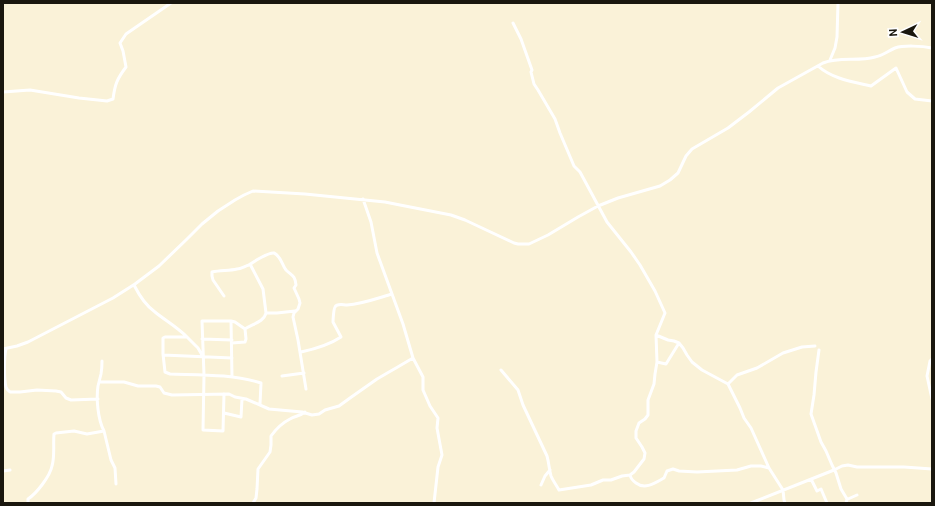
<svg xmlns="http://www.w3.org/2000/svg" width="935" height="506" font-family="Roboto,sans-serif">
	<rect width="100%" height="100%" fill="#faf2d8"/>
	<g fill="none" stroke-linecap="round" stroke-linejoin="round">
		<path stroke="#fff" stroke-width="3" d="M 513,23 L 521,39 L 532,70 L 531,72 L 534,84 L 538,90 L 555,119 L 560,133 L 574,166 L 580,172 L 607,222 L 631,252 L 640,265 L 655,291 L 665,313 L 656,335 L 668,340 L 674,341 L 679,343 L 683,348 L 687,355 L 692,362 L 702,370 L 728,384 L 740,408 L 744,418 L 751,428 L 769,468 L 783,490 L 784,500 L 785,503
			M 830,60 L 835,48 L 837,37 L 838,3
			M 818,66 C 832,79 854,82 871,86 L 896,68 L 907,92 L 915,99 L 932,101
			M 3,92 L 30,90 L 79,98 L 107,101 L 113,99 C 115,84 117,79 126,67 L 123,51 L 120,43 L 126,34 L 171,3
			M 363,199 L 371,222 L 377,253 L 403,324 L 413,358 L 423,377 L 423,390 L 430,406 L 438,418 L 437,428 L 442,455 L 438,467 L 434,503
			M 250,264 L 263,289 L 266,313 L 277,313 L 295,311
			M 134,285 C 139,295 145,305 155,312 C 166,321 177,327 187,337
			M 224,296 L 213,280 L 212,276 L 212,272 C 221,270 229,271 237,269 C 241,269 245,266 249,265 C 253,262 269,252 274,253 C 281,256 282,265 286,270 C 292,276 295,275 296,285 L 294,288 L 299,299 L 300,303 L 298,309 L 294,313 L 293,317 L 298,340 L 306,389
			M 231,321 L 235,322 L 245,329 C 252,324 264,322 266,313
			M 202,339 L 232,340
			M 232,343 L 245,342 L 246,339 L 245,329
			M 3,349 L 17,346 L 28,342 L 113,298 L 135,284 L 159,266 L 187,239 L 202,224 L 218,211 L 235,200 L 244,195 L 253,191 L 305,194 L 385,202 L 400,205 L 451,215 L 465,220 L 514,243 L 518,244 L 529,244 L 548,235 L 578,217 L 598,206 L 618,198 L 660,186 L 670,180 L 678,173 L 686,156 L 692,149 L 728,128 L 749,112 L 778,88 L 823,63 C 840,56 858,62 875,57 C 882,56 888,51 895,48 C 904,45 922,46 932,48
			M 6,349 C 4,356 4,380 6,387 C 7,390 8,390 10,392 L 20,392 L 37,390 L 56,391 L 61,392 L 66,398 L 71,400 L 98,399
			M 819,350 L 816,372 L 814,395 L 811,414 L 821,442 L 826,451 L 832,465 L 836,473 L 841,489 L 847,499 L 846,503
			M 301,352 C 315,349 329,345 341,337 L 333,322 C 333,319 334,307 335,307 C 337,303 343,305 347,305 C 362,304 378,298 392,294
			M 163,355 L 232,358
			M 202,355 L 198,348 L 187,337 L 165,337 L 163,338 L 163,354 L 165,372 L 170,374 C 201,375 232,374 261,383 L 260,404
			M 932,359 L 930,361 L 927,376 L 932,399
			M 102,361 C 102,365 102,369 101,374 C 100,378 99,382 98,386 C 96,399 98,420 104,431
			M 657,362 L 666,364 L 679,343
			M 501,370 L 518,390 L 523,405 L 547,456 C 549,463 549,469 551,476 C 553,481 557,486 559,490 L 591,485 L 603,480 L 611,480 L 622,476 L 630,475 L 634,472 L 644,459 L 645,453 L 642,447 L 636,438 L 636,431 L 639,423 L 645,419 L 648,415 L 648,400 L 654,384 L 655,374 L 657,362 L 656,335
			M 282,376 L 304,373
			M 99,382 L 124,382 L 138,386 L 156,386 L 160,387 L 164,393 L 172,395 L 229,394 L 235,397 L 246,399 L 269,409 L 302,412 L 312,415 L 319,414 L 325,410 L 339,406 L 350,398 L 377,379 L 389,372 L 396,368 L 413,358
			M 728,384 L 737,375 L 757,368 L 783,353 L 802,347 L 815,346
			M 224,394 L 223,431 L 203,430 L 204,375 L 202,321 L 231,321 L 232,377
			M 224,413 L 241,417 L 242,399
			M 3,471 L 10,470
			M 630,475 C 631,479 633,481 636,483 C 645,490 655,483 664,478 L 667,471 L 673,469 L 679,471 L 697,472 L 737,470 L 751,466 L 761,466 L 769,468
			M 811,479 L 817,491 L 821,489 L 827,503
			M 541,485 L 545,476 L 550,470
			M 848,499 L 857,495
			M 28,503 L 28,499 C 37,493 50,476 52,466 C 55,456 53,444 54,434 L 56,433 L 74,431 L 87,434 L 104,431 L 111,460 L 115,468 L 116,484
			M 253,503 L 256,498 L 257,489 L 258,469 L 270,452 L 271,445 L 271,436 C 276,429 282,423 290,419 C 295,416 300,416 305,412
			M 751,503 L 834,470 L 842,466 L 848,465 L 857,467 L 904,467 L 932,469"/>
	</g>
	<rect width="935" height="506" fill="none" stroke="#1a170e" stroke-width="8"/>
	<g transform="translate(903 32) rotate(266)" stroke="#ffffff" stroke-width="3" paint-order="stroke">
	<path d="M0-3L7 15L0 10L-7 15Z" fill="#1a170e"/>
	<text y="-6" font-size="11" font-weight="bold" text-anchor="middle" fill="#1a170e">N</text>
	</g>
</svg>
